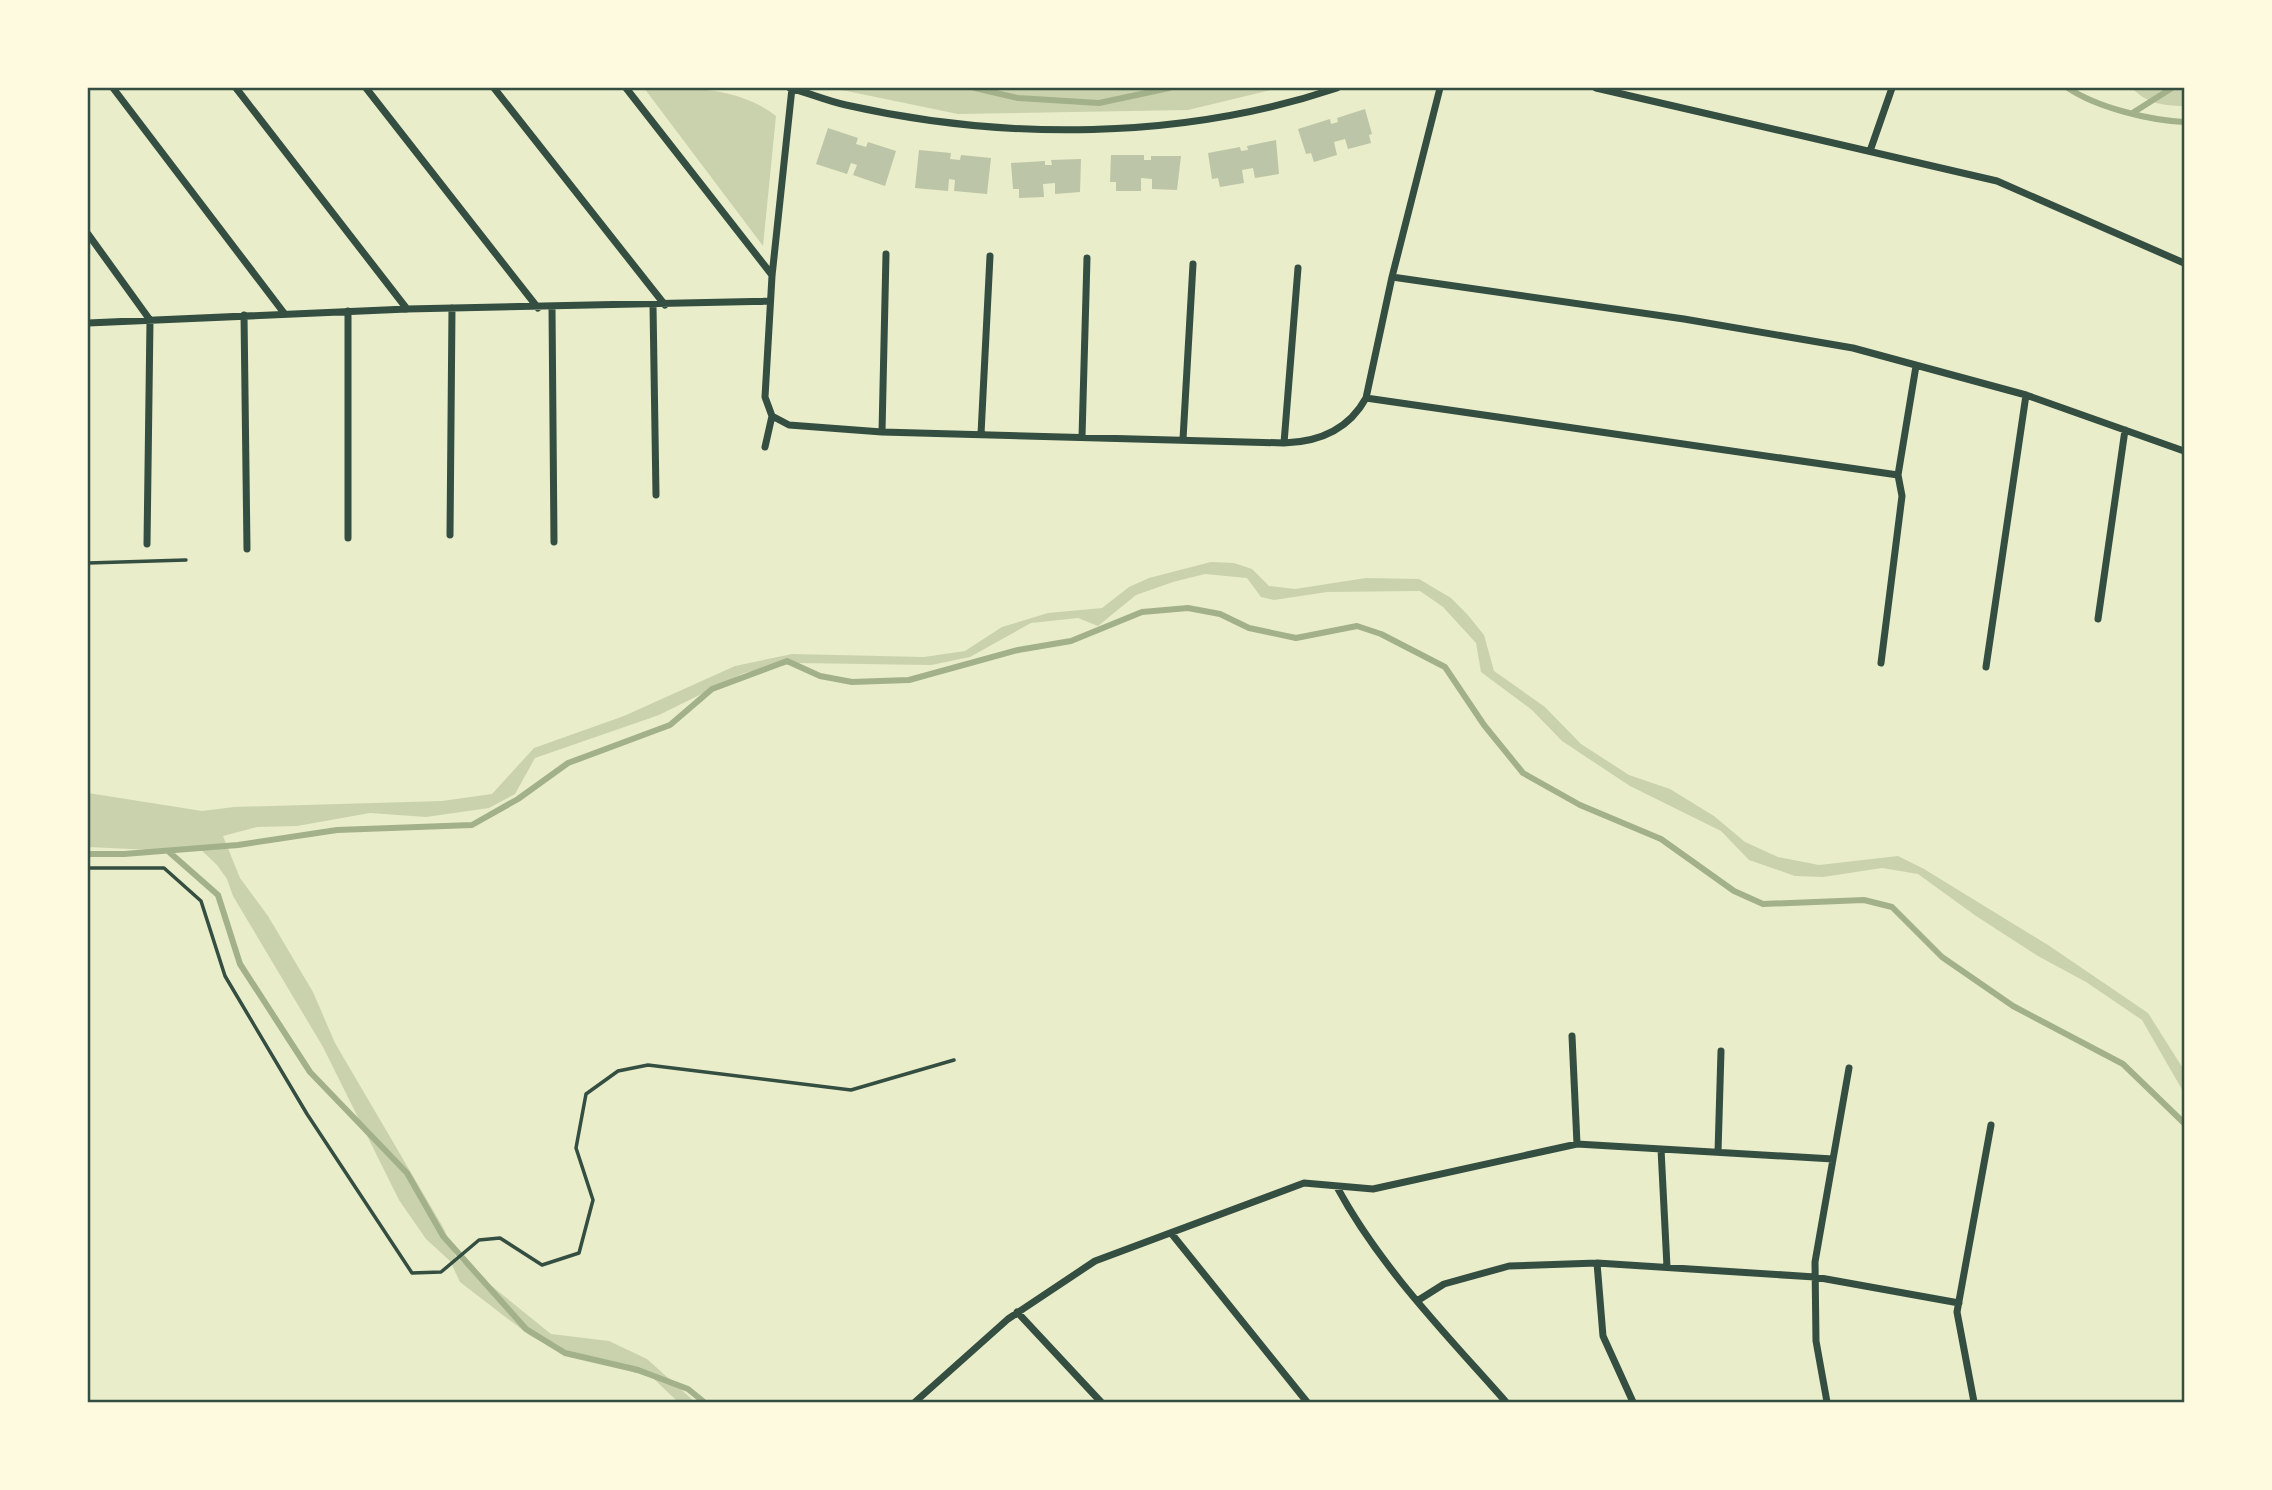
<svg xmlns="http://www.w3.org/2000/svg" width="2272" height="1490" font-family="Poppins,sans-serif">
	<rect width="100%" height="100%" fill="#e9edc9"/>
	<path fill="#cad2ad" d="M 644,88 C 689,87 739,87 776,116 L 763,246 Z
		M 832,88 L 1279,88 L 1188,110 L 958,114 Z
		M 2132,88 L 2184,88 L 2184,106 C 2163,106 2146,103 2132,88 Z
		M 1211,562 L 1234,563 L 1252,569 L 1269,586 L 1295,589 L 1366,578 L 1419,579 L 1451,598 L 1467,614 L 1484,635 L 1494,671 L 1545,707 L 1581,744 L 1629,775 L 1670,789 L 1714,816 L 1745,842 L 1778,857 L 1819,865 L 1898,856 L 1924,869 L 2048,945 L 2148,1013 L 2184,1070 L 2184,1093 L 2142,1020 L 2086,982 L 2038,956 L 1976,916 L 1918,874 L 1882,868 L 1823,877 L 1795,876 L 1749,860 L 1721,831 L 1630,786 L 1562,741 L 1532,710 L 1481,672 L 1476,643 L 1443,607 L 1420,591 L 1327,592 L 1274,600 L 1261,597 L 1247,578 L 1205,574 L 1173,582 L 1136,595 L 1098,626 L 1078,618 L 1031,623 L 970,657 L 931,665 L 797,663 L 744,673 L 659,715 L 535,758 L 515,794 L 489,808 L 426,817 L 370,813 L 297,826 L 257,827 L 223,836 L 240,878 L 268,916 L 313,992 L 335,1043 L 444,1229 L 456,1257 L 551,1334 L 609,1341 L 647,1359 L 695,1402 L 678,1402 L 653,1378 L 554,1349 L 529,1335 L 460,1282 L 450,1261 L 426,1239 L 399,1200 L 323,1047 L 233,896 L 227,879 L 217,865 L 198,847 L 152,850 L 88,847 L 88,793 L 202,811 L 234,807 L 442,801 L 492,794 L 534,748 L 624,716 L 735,666 L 792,654 L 924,657 L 965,651 L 1002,627 L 1048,613 L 1102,608 L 1129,587 L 1149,578 Z"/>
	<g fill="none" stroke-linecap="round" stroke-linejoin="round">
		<path stroke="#a3b18a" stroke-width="6" d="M 975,88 L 1018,98 L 1099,103 L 1169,88
			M 2068,88 C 2098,108 2149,120 2184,122
			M 2134,112 L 2172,88
			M 168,851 L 218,895 L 240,964 L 310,1072 L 407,1173 L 443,1236 L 526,1329 L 565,1353 L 638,1370 L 688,1389 L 704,1402
			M 88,854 L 124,854 L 238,845 L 337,830 L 472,825 L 518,799 L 568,763 L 670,725 L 712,689 L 787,661 L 820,676 L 852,682 L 909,680 L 1018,650 L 1071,641 L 1142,612 L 1188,608 L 1220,614 L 1249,628 L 1296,638 L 1357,626 L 1381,634 L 1445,667 L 1484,725 L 1523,773 L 1580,805 L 1661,839 L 1734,891 L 1763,904 L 1864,900 L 1892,907 L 1942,957 L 2013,1006 L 2123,1064 L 2184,1123"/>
	</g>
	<path fill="#bcc5a7" d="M 1365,109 L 1372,134 L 1369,135 L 1371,143 L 1348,149 L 1345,139 L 1334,142 L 1337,155 L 1314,162 L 1311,153 L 1306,154 L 1298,129 L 1330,119 L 1331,124 L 1338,122 L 1337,118 Z
		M 828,128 L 858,138 L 856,144 L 866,147 L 868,142 L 896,151 L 885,186 L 853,175 L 857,165 L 851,163 L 847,174 L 816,164 Z
		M 1276,140 L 1279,174 L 1255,178 L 1253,168 L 1242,170 L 1244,183 L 1220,187 L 1218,178 L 1212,179 L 1208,153 L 1240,147 L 1241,151 L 1248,150 L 1247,146 Z
		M 919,150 L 951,153 L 950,159 L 960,160 L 961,155 L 991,158 L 987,194 L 954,191 L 955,180 L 949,179 L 948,191 L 915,188 Z
		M 1111,155 L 1144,155 L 1144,160 L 1151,160 L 1151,156 L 1181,156 L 1177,190 L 1152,189 L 1152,179 L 1141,178 L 1141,191 L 1116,191 L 1116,182 L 1110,182 Z
		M 1081,159 L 1080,192 L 1055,194 L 1055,183 L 1043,184 L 1044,197 L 1019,198 L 1019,189 L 1013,189 L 1011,163 L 1045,161 L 1045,165 L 1052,165 L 1051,160 Z"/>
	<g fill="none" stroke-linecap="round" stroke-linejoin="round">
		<path stroke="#344e41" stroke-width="3.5" d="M 88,563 L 186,560
			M 88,868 L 164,868 L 201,901 L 225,976 L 307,1114 L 412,1273 L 441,1272 L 479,1240 L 500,1238 L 542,1265 L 579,1253 L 593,1200 L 576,1148 L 586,1094 L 618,1071 L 648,1065 L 851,1090 L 954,1060"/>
		<path stroke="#344e41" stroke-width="7" d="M 113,88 L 284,313
			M 236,88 L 407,309
			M 366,88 L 538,308
			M 494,88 L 665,305
			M 626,88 L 772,275
			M 790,88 C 809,93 827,101 846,105 C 1004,141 1182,140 1337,88
			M 1596,88 L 1997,181 L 2184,263
			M 1870,151 L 1892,88
			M 88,234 L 150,320 L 147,544
			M 1392,277 L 1684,319 L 1853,348 L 2026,395 L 2184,451
			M 653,305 L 656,495
			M 552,307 L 554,542
			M 348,311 L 348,538
			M 244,315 L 247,549
			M 88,323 L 407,309 L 770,301
			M 1366,398 L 1898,475
			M 772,416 L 789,425 L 882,432 L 1284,443 C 1320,442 1349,429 1366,398 L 1392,277 L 1440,88
			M 882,432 L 886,254
			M 981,434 L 990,256
			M 1082,437 L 1087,258
			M 1183,439 L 1193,264
			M 1284,443 L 1298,268
			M 765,447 L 772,416 L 765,397 L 772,276 L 792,88
			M 450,535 L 452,308
			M 2098,619 L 2125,430
			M 1881,663 L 1902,496 L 1898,475 L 1916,366
			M 1986,667 L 2026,395
			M 1572,1036 L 1577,1144
			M 1661,1149 L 1667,1267
			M 1718,1152 L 1721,1051
			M 1337,1187 C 1380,1267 1446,1334 1506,1402
			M 1171,1233 L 1307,1402
			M 1597,1263 L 1603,1336 L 1633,1402
			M 1417,1301 L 1444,1284 L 1509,1266 L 1597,1263 L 1815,1277 L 1959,1303
			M 1017,1312 L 1101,1402
			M 915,1402 L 1008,1319 L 1095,1261 L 1304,1183 L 1373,1189 L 1577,1144 L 1833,1159
			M 1827,1402 L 1816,1341 L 1815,1262 L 1849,1068
			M 1974,1402 L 1957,1312 L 1991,1125"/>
	</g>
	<rect width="2272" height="1490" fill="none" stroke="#fefae0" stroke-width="178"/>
	<rect x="89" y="89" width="2094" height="1312" fill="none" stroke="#344e41" stroke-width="2.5"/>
</svg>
